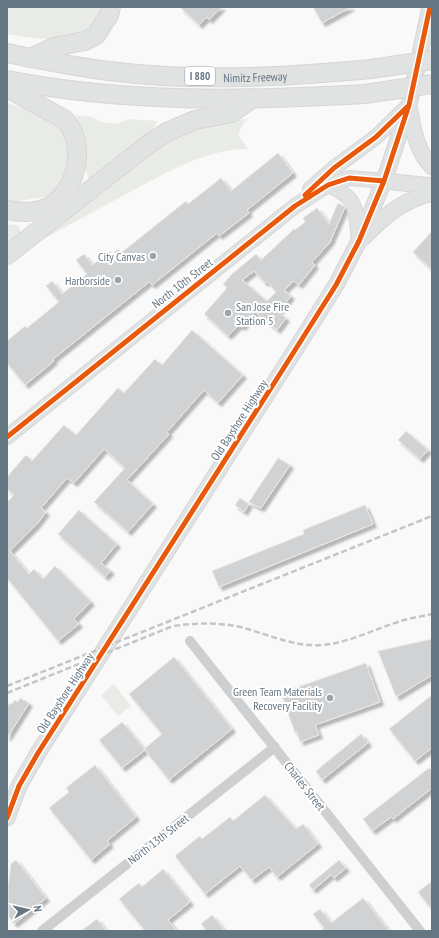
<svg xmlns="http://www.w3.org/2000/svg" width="439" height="938" font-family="'PT Sans Narrow',sans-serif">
	<defs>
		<filter id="shadow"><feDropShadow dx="3.5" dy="3.5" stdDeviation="1" flood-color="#0004"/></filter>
	</defs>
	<rect width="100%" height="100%" fill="#f9f9f9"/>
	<path fill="#e8ebe6" d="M 7,7 L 101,7 C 89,48 39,40 7,34 Z
		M 7,103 L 40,113 L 55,122 L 63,130 L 68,143 L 70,157 L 61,186 L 51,196 L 24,200 L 15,205 L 7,203 Z
		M 75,115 L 93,117 L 101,122 L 116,124 L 129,119 L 158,121 L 151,131 L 89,179 C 82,164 86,160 85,145 C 84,134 79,125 75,115 Z
		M 249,119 L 243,124 L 238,135 L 248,149 C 205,149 166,173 128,193 C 101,208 74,222 47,237 L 41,236 L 131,165 L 186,130 L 226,120 Z
		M 7,222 L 10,225 L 18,225 L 21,234 L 7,243 Z
		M 114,684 L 131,706 L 118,716 L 101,695 Z"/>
	<path fill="#d0d2d3" stroke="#e8e8e8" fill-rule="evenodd" filter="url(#shadow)" d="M 180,7 L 222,7 L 209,20 L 207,17 L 199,25 Z
		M 313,7 L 351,7 L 322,23 Z
		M 278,153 L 293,173 L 247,210 L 249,213 L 219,236 L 217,233 L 152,285 L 149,282 L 52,360 L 54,361 L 25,385 L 7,363 L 7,341 L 25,326 L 27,328 L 59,302 L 46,286 L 52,281 L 62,294 L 87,274 L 76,260 L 84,254 L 92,265 L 110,251 L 112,254 L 118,249 L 121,253 L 186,201 L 188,204 L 221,178 L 231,191 Z
		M 338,203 L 345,207 L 330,242 L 312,262 L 315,265 L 299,285 L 294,281 L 284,290 L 291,296 L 278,312 L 286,318 L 277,330 L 255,312 L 242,327 L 239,325 L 228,336 L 204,314 L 227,288 L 223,284 L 232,274 L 256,254 L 261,260 L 294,229 L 295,230 L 305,222 L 303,218 L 317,208 L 329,224 ZM 254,271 L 265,283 L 267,281 L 276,292 L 267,301 L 242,280 Z
		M 432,231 L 432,270 L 413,252 Z
		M 192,330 L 243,375 L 218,403 L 204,390 L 167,432 L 169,434 L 127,480 L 153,504 L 128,532 L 94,502 L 125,468 L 104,449 L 74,483 L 67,478 L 41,508 L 46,512 L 37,524 L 10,551 L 29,574 L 34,569 L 43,579 L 55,566 L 91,602 L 74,619 L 79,624 L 58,641 L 7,578 L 7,502 L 14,495 L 7,489 L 7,477 L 26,455 L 32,461 L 64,425 L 76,435 L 118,388 L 124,393 L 155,359 L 162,365 Z
		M 406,431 L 428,450 L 420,459 L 398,440 Z
		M 278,458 L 290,465 L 261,508 L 256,506 L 249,502 Z
		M 240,498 L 249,504 L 244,512 L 235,505 Z
		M 365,505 L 373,524 L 219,587 L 212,571 L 304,534 L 303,530 Z
		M 79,510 L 117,544 L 101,563 L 111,571 L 105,577 L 58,534 Z
		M 432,639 L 432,675 L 396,697 L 378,651 Z
		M 174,657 L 232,729 L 169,780 L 144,749 L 162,734 L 129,694 Z
		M 366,663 L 380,702 L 315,725 L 319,735 L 300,742 L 297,732 L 295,733 L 281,693 Z
		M 432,695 L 432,748 L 415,761 L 389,729 Z
		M 20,698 L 29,703 L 7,738 L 7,707 L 10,703 L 12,704 L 15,700 L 18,702 Z
		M 122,722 L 145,750 L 122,768 L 99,740 Z
		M 361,734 L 368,743 L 322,780 L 316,771 Z
		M 95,765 L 136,817 L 107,841 L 110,844 L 91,860 L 49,808 L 69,792 L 66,788 Z
		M 429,768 L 432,771 L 432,788 L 393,819 L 391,817 L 372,831 L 363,819 Z
		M 265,795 L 296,829 L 303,824 L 318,844 L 277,877 L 269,867 L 252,880 L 240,866 L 205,894 L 175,856 L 200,836 L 202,839 L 230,817 L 233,821 Z
		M 16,860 L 46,898 L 14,924 L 9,917 L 8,888 L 11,864 Z
		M 339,860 L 346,868 L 334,878 L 331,875 L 313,890 L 309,885 Z
		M 163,869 L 190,902 L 168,920 L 177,931 L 145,931 L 119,899 L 139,883 L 142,887 Z
		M 432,881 L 432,910 L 418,892 Z
		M 363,898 L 389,931 L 321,931 L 324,928 L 313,914 L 320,909 L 331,923 Z
		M 212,915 L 225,931 L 207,931 L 201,924 Z
		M 97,919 L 106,931 L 81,931 Z"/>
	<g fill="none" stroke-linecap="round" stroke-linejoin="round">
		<g stroke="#d5d6d7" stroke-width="16">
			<path id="secondary" d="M 328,185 C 360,199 355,210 359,241
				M 310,189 L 334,168 L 376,137 L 409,105
				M 7,437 L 295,206 L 328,185 L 349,178 L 384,181"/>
		</g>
		<g stroke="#d5d6d7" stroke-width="17">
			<path id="primary" d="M 409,106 C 413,128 416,150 432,167
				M 384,181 L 432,186
				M 363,238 C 386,215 399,202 432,193
				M 7,818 L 19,786 L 38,753 L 285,366 L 336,285 L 359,241 L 384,181 L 409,105 L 430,7"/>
		</g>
		<g stroke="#d5d6d6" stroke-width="20">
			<g id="highway">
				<path id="s1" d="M 7,53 C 41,60 75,67 109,71 C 196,82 284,77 371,69"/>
				<path d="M 30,58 L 54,47 L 85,41 L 96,35 L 109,15 L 111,7"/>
				<path d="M 7,80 C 126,103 244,101 365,94"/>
				<path d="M 7,88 L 64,119 C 87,142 78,190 50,206 C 37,213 21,213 7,210"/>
				<path d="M 7,255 L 150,143 L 167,132 L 195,120 L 232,113 L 250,100"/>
			</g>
		</g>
		<path stroke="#cecfd0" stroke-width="10" d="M 190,641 L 420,931
			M 42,931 L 275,747"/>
		<use href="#secondary" stroke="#e1e2e2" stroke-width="14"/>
		<use href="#primary" stroke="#e1e2e2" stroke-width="15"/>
		<use href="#highway" stroke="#e1e2e2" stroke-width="18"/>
		<path stroke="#c3c5c6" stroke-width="2.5" stroke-dasharray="6 3" stroke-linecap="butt" d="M 7,686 L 432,516
			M 7,693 L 173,626 C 196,623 217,622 240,627 C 264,633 287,644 311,645 C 345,647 376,627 408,619 C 416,617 424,616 432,614"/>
		<g stroke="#d5d6d6" stroke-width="20" stroke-linecap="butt">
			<path id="highway-bridge" d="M 371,69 L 432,60
				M 365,94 L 432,84"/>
		</g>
		<use href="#highway-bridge" stroke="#e1e2e2" stroke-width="18"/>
		<g stroke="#fff" stroke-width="8">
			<path id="cycleway" d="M 305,195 L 334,168 L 376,137 L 407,107
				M 7,437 L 295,206 L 328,185 L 349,178 L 384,181
				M 7,818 L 19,786 L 38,753 L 285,366 L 336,285 L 359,241 L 384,181 L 409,105 L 430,7"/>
		</g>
		<use href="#cycleway" stroke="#e8590c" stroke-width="5"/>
	</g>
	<g fill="#99a4ac" stroke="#fff" stroke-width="1.5">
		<circle cx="153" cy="256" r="4"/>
		<circle cx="118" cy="280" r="4"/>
		<circle cx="228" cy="313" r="4"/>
		<circle cx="330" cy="698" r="4"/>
	</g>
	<g text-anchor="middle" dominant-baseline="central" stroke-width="4" stroke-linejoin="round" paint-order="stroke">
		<rect fill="#fff" stroke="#939fa8" stroke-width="1" x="185" y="67" width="30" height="18" rx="3"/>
		<g font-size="11" font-weight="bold" fill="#657683">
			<text x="200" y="76">I 880</text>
		</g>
		<g font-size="12" fill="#657683" stroke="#fff">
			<text stroke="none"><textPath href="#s1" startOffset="250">Nimitz Freeway</textPath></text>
			<text transform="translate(182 283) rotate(-38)">North 10th Street</text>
			<text transform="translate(239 420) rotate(-57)">Old Bayshore Highway</text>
			<text transform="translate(65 693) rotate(-57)">Old Bayshore Highway</text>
			<text transform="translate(305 786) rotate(52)">Charles Street</text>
			<text transform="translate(158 839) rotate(-38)">North 13th Street</text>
		</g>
		<g font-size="12" fill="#657683" stroke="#fff" text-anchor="end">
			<text x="145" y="256">City Canvas</text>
			<text x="110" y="280">Harborside</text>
			<text x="236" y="306" text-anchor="start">San Jose Fire<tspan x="236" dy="14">Station 5</tspan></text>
			<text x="322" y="691">Green Team Materials<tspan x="322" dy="14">Recovery Facility</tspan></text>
		</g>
	</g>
	<rect width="439" height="938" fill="none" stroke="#657683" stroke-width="16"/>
	<g transform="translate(28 910) rotate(82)" stroke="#ffffff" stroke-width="3" paint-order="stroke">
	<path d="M0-3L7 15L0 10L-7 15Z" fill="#657683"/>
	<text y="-6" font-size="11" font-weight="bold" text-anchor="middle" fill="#657683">N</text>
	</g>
</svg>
